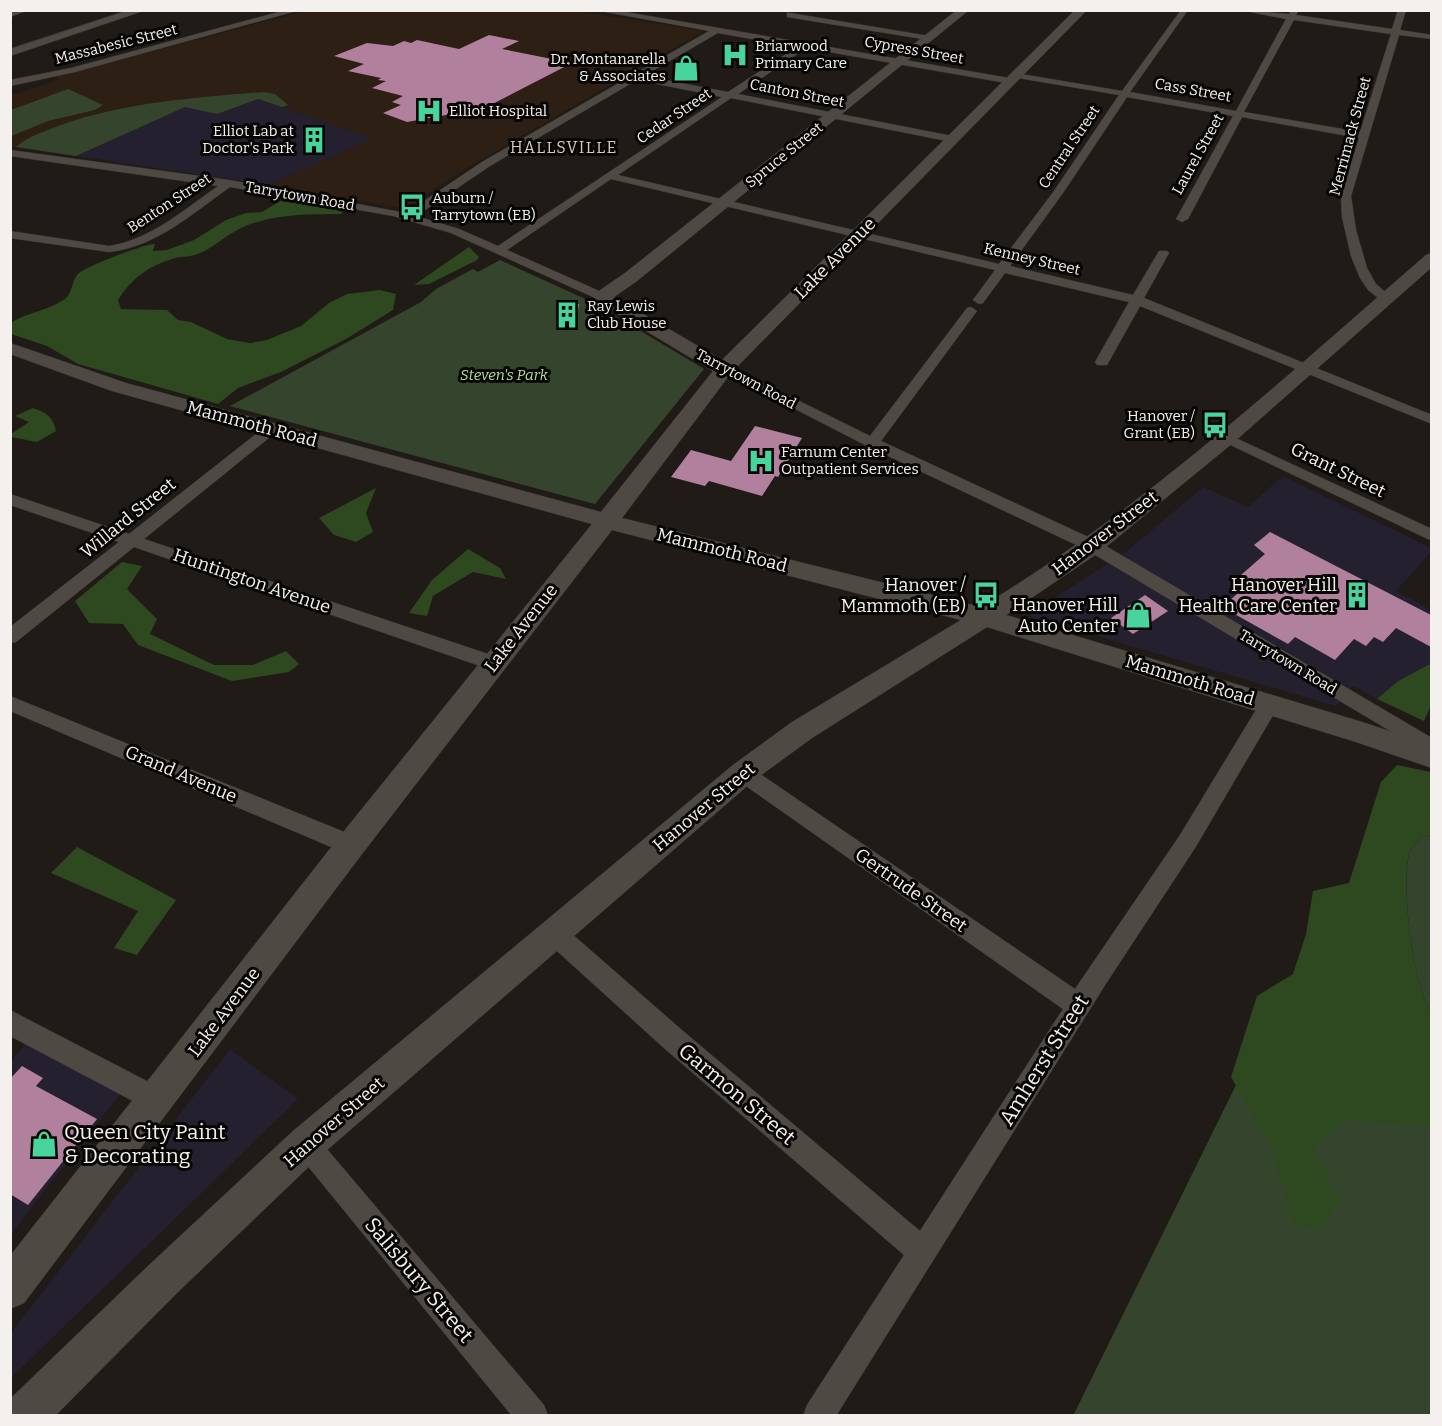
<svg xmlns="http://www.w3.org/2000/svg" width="1442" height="1426" font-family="Bitter,serif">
	<rect width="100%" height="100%" fill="#201b16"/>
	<path fill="#25202f" d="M 258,99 L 373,138 L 270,185 L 76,156 L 185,106 L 217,114 Z
		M 1283,476 L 1431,548 L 1431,552 L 1396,591 L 1431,610 L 1431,665 L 1428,665 L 1398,681 L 1377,699 L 1353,686 L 1336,706 L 1032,617 L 1031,613 L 1126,552 L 1203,487 L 1248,507 Z
		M 40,1027 L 135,1075 L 11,1234 L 11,1061 Z
		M 230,1049 L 298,1099 L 11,1378 L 11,1333 Z"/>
	<path fill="#2e1f14" d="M 305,11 L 576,11 L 703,31 L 465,169 L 405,209 L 270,185 L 372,138 L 258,99 L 217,114 L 185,107 L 76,156 L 11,147 L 10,96 L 59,80 L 56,77 Z"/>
	<path fill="#35452d" d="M 68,89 L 103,105 L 95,110 L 48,121 L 11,136 L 11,110 Z
		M 263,92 L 275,94 L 288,105 L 282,107 L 258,99 L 217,114 L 185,107 L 76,156 L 16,147 C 28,136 46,131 61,125 C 126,102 195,98 263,92 Z
		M 500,260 L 594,303 L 704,369 L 595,504 L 230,406 L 421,302 L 436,289 L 473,269 L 478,272 Z
		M 1422,835 L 1431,837 L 1431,1013 C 1413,984 1401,889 1409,854 C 1411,848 1418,841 1422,835 Z
		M 1431,1079 L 1431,1415 L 1073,1416 L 1236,1085 Z"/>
	<path fill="#2e481f" d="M 280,201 L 345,210 L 341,214 C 307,214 272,214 241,228 C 226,235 213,248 198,254 C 191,257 183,256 175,258 C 150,265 131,278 118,300 L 121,309 L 167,310 L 178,320 L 191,322 L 227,339 L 250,343 L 267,340 L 301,326 L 329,303 L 347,294 L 380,290 L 396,294 L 393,310 L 346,339 L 281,372 L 238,388 L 218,404 L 78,364 L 47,346 L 11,334 L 11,323 C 27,312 49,311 66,298 C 72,293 72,280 78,274 C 84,267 147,243 155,244 L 153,251 L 167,250 L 194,240 L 226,220 L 246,213 L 262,212 Z
		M 469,247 L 479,257 L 477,260 L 429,284 L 414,285 Z
		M 33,408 C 46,413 53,416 56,431 L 37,442 L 11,437 L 11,434 L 29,422 L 15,416 Z
		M 376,488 L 366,513 L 373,532 L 356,542 L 334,535 L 319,518 Z
		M 468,549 L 500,568 L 506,579 L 473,572 L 433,596 L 427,616 L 409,613 L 432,580 Z
		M 122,562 L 142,566 L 127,589 L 157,619 L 150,634 L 214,665 L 253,665 L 286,651 L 299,664 L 289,672 L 232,681 L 138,645 L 123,624 L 89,623 L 75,601 Z
		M 1428,665 L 1431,665 L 1431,705 L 1424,721 L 1377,699 L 1398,681 Z
		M 1397,765 L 1431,772 L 1431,837 L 1422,835 C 1418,841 1411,848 1409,854 C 1401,889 1413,984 1431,1013 L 1431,1127 L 1346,1120 L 1314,1148 L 1340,1200 L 1320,1230 L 1294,1224 L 1270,1145 L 1231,1077 L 1257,996 L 1293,974 L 1306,934 L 1313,891 L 1349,883 L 1381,782 Z
		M 77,847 L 176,900 L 137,955 L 114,948 L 138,911 L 51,873 Z"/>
	<path fill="#b1809d" d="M 489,35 L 519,41 L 502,49 L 572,63 L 477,112 L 463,112 L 407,122 L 383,113 L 401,105 L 392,102 L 403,96 L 372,88 L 386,81 L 378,80 L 381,78 L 348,71 L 364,64 L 334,56 L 367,43 L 393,46 L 404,41 L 411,43 L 417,40 L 459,49 Z
		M 560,304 L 579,304 L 575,327 L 556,327 Z
		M 755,426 L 802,438 L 778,477 L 775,476 L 762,496 L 709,481 L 705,486 L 671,477 L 691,450 L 731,461 Z
		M 1270,532 L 1431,615 L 1431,647 L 1396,628 L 1383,642 L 1374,637 L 1366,646 L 1354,639 L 1335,660 L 1295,637 L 1288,644 L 1222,607 L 1244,588 L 1233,582 L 1265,554 L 1254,545 Z
		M 1145,595 L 1168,611 L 1133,634 L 1111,618 Z
		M 22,1066 L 43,1078 L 36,1086 L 97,1119 L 28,1205 L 10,1194 L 10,1079 Z"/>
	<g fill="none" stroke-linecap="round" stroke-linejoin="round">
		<g stroke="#383532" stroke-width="1">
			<path id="street" d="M 16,10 L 29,10 L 10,17 L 10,12 Z
				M 286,10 L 300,10 L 75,72 L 10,86 L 10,80 L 71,68 Z
				M 595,10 L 614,10 L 1015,79 L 1016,81 L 1012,84 L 806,48 L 738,94 L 952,136 L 957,139 L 952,142 L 731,98 L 618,175 L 999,264 L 1054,191 L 1119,95 L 1018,78 L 1014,75 L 1015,73 L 1122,91 L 1181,10 L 1188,10 L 1130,92 L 1236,111 L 1286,19 L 1240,10 L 1289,14 L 1291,10 L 1299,10 L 1296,15 L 1392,29 L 1398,10 L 1406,10 L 1400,30 L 1432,35 L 1432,39 L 1399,35 L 1351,196 L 1356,230 L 1367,268 L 1376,284 L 1392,298 L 1390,301 L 1382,301 L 1368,290 L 1360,278 L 1351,256 L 1342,217 L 1341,196 L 1359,138 L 1242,117 L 1188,219 L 1182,222 L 1176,219 L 1233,116 L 1127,97 L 1063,193 L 1010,266 L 1133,295 L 1159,251 L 1167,251 L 1169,253 L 1144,298 L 1432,415 L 1432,424 L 1140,306 L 1107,365 L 1097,365 L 1095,362 L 1129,302 L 1005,273 L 983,303 L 979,304 L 973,300 L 995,270 L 611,179 L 507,250 L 606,294 L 608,297 L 606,300 L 602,301 L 451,233 L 393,216 L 230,187 C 193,213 156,247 109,252 L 10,238 L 10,231 L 109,246 C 150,240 185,209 218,186 L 10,156 L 10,150 L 229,180 L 406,213 L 482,162 L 709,31 ZM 1294,20 L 1391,34 L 1360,132 L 1244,112 ZM 718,33 L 797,47 L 728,92 L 644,76 ZM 637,80 L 722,97 L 498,246 L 459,229 L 416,216 L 490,166 Z
				M 790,13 L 929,36 L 933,38 L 929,40 L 787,17 L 787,13 Z
				M 971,307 L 977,311 L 881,441 L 1099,542 L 1432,738 L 1432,756 L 1087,550 L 867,446 L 717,369 L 724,365 L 729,366 L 870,436 L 967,308 Z
				M 270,426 L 277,430 L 275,433 L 144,539 L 500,658 L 502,663 L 500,668 L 493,670 L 486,668 L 134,547 L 16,642 L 10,643 L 10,627 L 119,542 L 10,505 L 10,494 L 129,534 L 265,427 Z
				M 1227,434 L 1432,529 L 1432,541 L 1222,441 L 1220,438 L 1222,435 Z
				M 10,696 L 359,838 L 362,845 L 359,852 L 351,854 L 343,852 L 10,711 Z
				M 1269,698 L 1276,700 L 1279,705 L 1195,848 L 1107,982 L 836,1416 L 803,1416 L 807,1405 L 904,1255 L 665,1049 L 547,942 L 543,934 L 547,926 L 555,923 L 563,926 L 683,1031 L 920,1231 L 1063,1009 L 736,779 L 733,773 L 736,767 L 743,765 L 750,767 L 1075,989 L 1180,835 L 1262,700 Z
				M 10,1010 L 166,1091 L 170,1100 L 166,1109 L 157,1113 L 148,1109 L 10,1036 Z
				M 306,1131 L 315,1135 L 544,1405 L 548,1416 L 512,1416 L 297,1153 L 293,1144 L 297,1135 Z"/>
		</g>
		<g stroke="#383532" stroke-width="1">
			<path id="secondary" d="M 129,10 L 146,10 L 10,56 L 10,49 Z
				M 957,10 L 969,10 L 637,281 L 614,297 L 722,360 L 1075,10 L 1087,10 L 731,373 L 622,518 L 981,607 C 1143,509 1283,379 1426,255 L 1432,253 L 1432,267 L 1234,442 L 1101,551 L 1006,615 L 1362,722 L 1432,745 L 1432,768 L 1356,742 L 987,627 L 812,738 L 753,781 L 319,1157 L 177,1293 L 55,1416 L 10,1416 L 10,1399 L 149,1265 L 293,1131 L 733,765 L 792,722 L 961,620 L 612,530 L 362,854 L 24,1303 L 10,1309 L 10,1256 L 340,836 L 592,524 L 112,391 L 10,354 L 10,343 L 126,383 L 601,512 L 713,371 L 596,301 L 593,297 L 596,293 L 625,273 Z"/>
		</g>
		<use href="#street" fill="#4f4944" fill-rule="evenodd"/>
		<use href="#secondary" fill="#4f4944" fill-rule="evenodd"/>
	</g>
	<defs>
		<g id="hospital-bare" transform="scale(2.07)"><path d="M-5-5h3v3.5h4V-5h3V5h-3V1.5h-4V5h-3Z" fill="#48d49d" stroke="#080605" stroke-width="2.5" paint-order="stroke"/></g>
		<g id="shop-bare" transform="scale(2.07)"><path d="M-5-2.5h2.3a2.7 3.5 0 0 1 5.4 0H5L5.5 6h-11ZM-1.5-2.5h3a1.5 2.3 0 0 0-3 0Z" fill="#48d49d" stroke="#080605" stroke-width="2.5" paint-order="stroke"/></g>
		<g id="building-bare" transform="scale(2.07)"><path d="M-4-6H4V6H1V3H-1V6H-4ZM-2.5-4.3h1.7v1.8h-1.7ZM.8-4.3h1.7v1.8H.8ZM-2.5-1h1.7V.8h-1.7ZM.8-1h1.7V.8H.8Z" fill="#48d49d" stroke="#080605" stroke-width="2.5" paint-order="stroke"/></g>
		<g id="bus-bare" transform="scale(2.07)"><path d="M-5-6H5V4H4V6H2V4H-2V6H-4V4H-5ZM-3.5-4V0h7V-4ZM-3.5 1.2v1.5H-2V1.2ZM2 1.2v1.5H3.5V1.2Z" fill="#48d49d" stroke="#080605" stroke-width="2.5" paint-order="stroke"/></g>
	</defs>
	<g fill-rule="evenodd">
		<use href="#hospital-bare" x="735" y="55"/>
		<use href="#shop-bare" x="686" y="68"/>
		<use href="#hospital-bare" x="429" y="111"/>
		<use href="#building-bare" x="314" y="140"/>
		<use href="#bus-bare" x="412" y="207"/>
		<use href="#building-bare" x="567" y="315"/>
		<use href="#bus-bare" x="1215" y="425"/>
		<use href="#hospital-bare" x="761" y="461"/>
		<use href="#bus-bare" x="986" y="595"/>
		<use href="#building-bare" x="1357" y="595"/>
		<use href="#shop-bare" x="1138" y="615"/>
		<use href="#shop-bare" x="44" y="1144"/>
	</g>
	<g text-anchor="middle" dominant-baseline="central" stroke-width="6" stroke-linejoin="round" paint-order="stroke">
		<g font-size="15" fill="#f3f0ed" stroke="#080605">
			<text transform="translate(116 44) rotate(-14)">Massabesic Street</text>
			<text transform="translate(914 50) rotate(10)">Cypress Street</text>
			<text transform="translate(1193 90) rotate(10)">Cass Street</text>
			<text transform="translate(797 93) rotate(11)">Canton Street</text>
			<text transform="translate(674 116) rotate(-34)">Cedar Street</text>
			<text transform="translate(1350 136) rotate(-75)">Merrimack Street</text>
			<text transform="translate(1069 147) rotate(-56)">Central Street</text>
			<text transform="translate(1198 154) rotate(-61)">Laurel Street</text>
			<text transform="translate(784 155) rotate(-39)">Spruce Street</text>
			<text transform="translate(300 196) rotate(10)">Tarrytown Road</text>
			<text transform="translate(169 203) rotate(-33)">Benton Street</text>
			<text transform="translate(1032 259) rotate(13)">Kenney Street</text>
			<text transform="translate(746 379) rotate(28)">Tarrytown Road</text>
			<text transform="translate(1288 662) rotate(31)">Tarrytown Road</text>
		</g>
		<g font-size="15" fill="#f3f0ed" stroke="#080605" text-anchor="start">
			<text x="755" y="46">Briarwood<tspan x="755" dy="17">Primary Care</tspan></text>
			<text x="666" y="59" text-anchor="end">Dr. Montanarella<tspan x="666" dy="17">&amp; Associates</tspan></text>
			<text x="449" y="111">Elliot Hospital</text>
			<text x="294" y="131" text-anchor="end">Elliot Lab at<tspan x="294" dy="17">Doctor's Park</tspan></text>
			<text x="432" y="198">Auburn /<tspan x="432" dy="17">Tarrytown (EB)</tspan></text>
			<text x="587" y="306">Ray Lewis<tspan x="587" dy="17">Club House</tspan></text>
			<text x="1195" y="416" text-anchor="end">Hanover /<tspan x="1195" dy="17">Grant (EB)</tspan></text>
			<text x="781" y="452">Farnum Center<tspan x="781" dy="17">Outpatient Services</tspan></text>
		</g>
		<g font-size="15" font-style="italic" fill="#b2df9b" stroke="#080605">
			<text x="504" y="375">Steven's Park</text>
		</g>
		<g font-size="16" letter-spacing="1.5" fill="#d3ccc6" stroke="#080605">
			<text x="564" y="147">HALLSVILLE</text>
		</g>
		<g font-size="18" fill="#f3f0ed" stroke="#080605">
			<text transform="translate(835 258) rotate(-45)">Lake Avenue</text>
			<text transform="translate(252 424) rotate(15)">Mammoth Road</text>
			<text transform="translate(1338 470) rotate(26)">Grant Street</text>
			<text transform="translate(128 518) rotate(-39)">Willard Street</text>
			<text transform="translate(1105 533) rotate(-37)">Hanover Street</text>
			<text transform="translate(722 550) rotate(14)">Mammoth Road</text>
			<text transform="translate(252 581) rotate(19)">Huntington Avenue</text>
			<text transform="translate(521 628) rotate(-52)">Lake Avenue</text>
			<text transform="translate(1190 680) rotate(17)">Mammoth Road</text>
			<text transform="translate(181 774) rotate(23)">Grand Avenue</text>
			<text transform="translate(704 807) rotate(-40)">Hanover Street</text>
			<text transform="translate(911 890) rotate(35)">Gertrude Street</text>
			<text transform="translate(224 1012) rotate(-53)">Lake Avenue</text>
			<text transform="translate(334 1122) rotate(-41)">Hanover Street</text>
		</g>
		<g font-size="18" fill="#f3f0ed" stroke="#080605" text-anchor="end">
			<text x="966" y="585">Hanover /<tspan x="966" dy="21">Mammoth (EB)</tspan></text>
			<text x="1337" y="585">Hanover Hill<tspan x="1337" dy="21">Health Care Center</tspan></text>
			<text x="1118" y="605">Hanover Hill<tspan x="1118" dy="21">Auto Center</tspan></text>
		</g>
		<g font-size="21" fill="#f3f0ed" stroke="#080605">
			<text transform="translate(1044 1060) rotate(-58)">Amherst Street</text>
			<text transform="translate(737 1094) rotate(40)">Garmon Street</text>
			<text transform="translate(419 1280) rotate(50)">Salisbury Street</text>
		</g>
		<g font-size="21" fill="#f3f0ed" stroke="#080605" text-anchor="start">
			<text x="64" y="1132">Queen City Paint<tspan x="64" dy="24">&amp; Decorating</tspan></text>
		</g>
	</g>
	<rect width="1442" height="1426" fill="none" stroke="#f3f0ed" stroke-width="24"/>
</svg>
